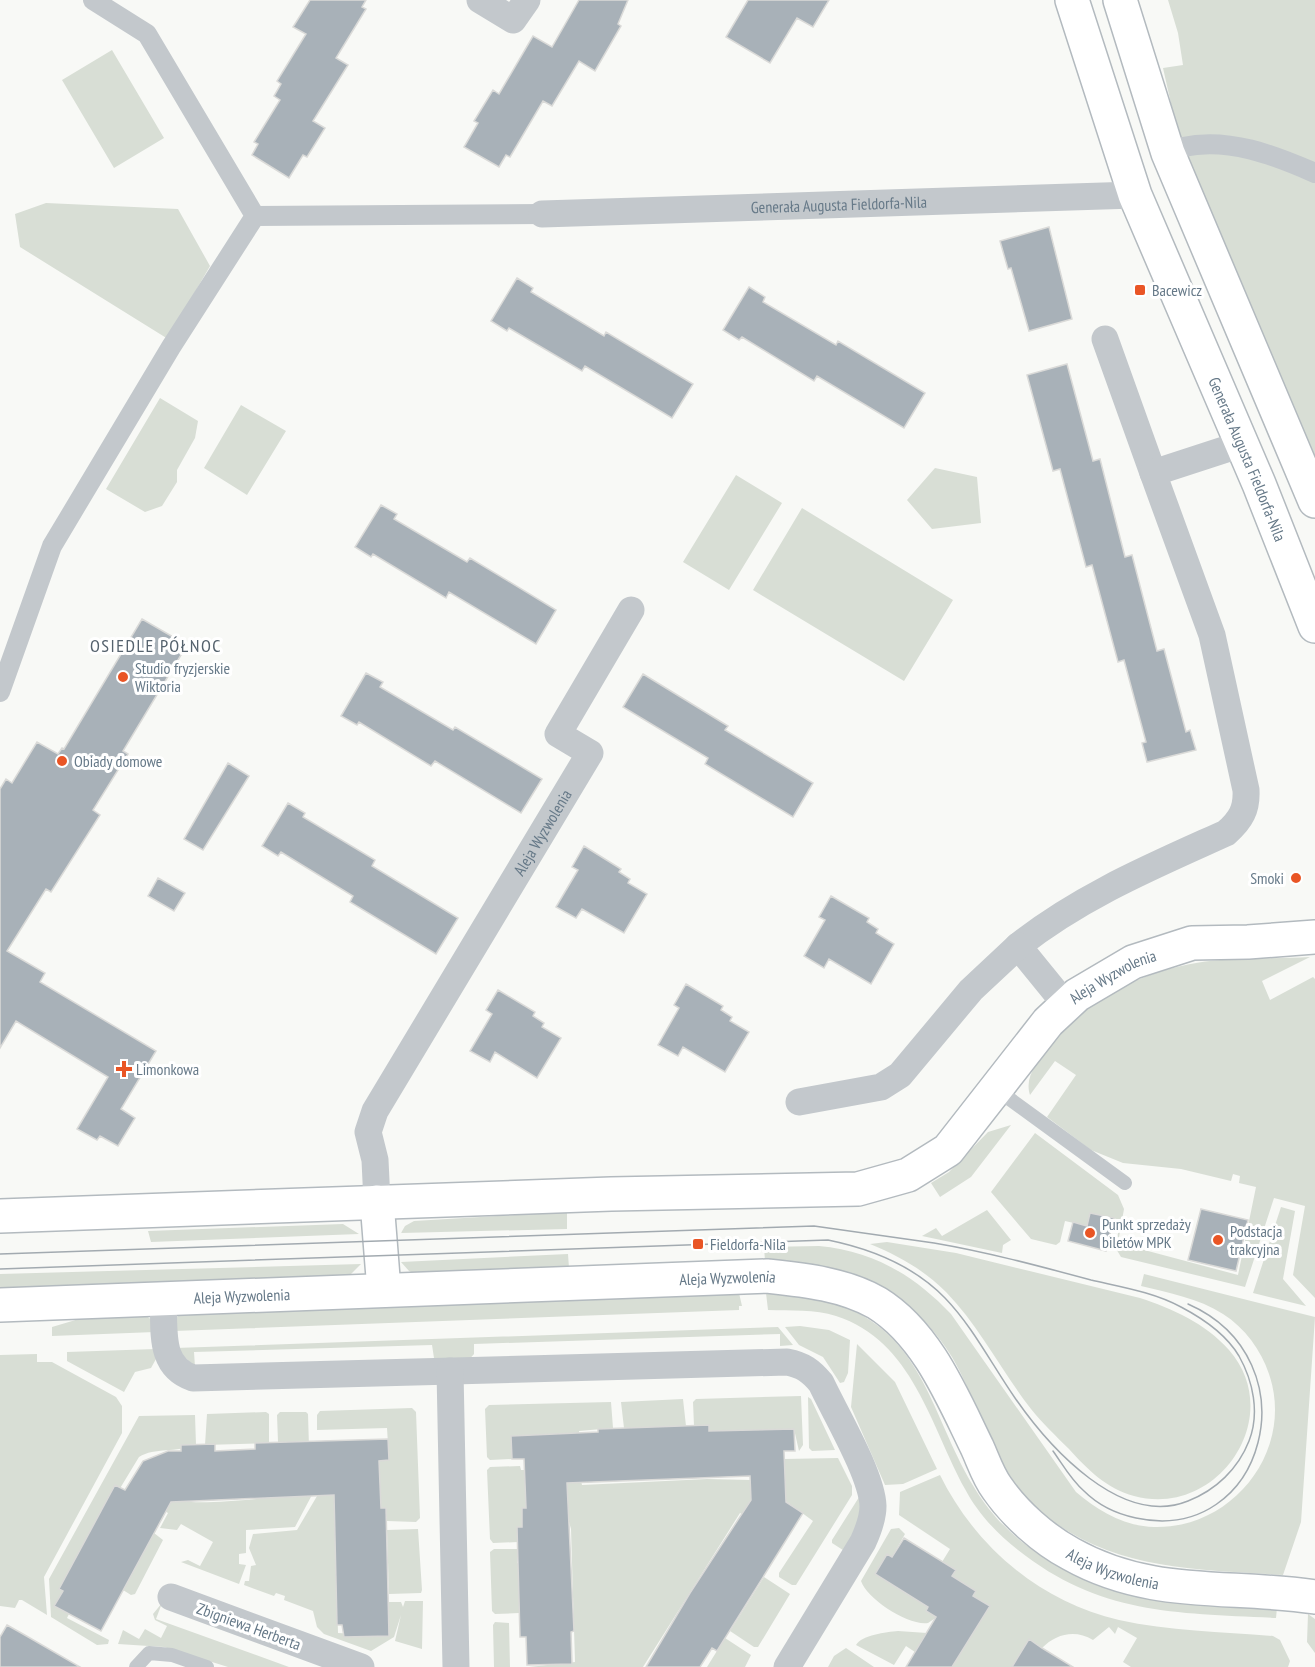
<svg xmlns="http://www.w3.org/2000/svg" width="1315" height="1667" font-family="'PT Sans Narrow',sans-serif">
	<rect width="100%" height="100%" fill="#f8f9f6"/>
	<path fill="#d8ded5" d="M 1168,0 L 1315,0 L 1315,463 L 1179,139 L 1163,68 L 1183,65 L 1178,33 Z
		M 112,50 L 164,138 L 114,168 L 62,80 Z
		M 46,203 L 178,209 L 210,266 L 168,339 L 20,247 L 15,214 Z
		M 160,398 L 198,421 L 195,438 L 177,470 L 177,482 L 162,506 L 145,512 L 106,489 Z
		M 241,405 L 286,431 L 247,495 L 204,468 Z
		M 935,468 L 977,477 L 981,523 L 932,529 L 907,500 Z
		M 736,475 L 782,503 L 729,590 L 683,562 Z
		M 802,508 L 953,600 L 904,681 L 753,590 Z
		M 1310,957 L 1262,981 L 1270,1000 L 1313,977 L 1315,979 L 1315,1298 L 1293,1275 L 1305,1206 L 1274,1198 L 1245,1287 L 1121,1257 L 1115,1247 L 1121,1220 L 1090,1213 L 1087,1226 L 1065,1221 L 1060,1242 L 1056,1245 L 1031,1239 L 991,1192 L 1035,1133 L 1118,1195 L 1124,1209 L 1118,1243 L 1238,1275 L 1256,1187 L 1239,1183 L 1240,1176 L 1233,1174 L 1231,1181 L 1181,1169 L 1123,1163 L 1091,1150 L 1047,1117 L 1076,1075 L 1055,1061 L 1030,1095 C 1024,1076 1038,1062 1049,1047 C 1083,1001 1141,972 1196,963 C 1233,957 1273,959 1310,957 Z
		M 1011,1125 L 971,1177 L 940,1197 L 931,1183 L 949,1172 L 988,1132 Z
		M 1281,1207 L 1295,1211 L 1283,1279 L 1306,1306 L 1253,1293 Z
		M 987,1210 L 1011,1240 L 1003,1245 L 1002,1253 L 922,1236 L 936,1228 L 942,1236 Z
		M 567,1212 L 567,1229 L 401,1233 L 405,1226 L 414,1221 Z
		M 343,1224 L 359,1234 L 151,1242 L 148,1231 Z
		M 887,1242 L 956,1253 L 1140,1298 C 1173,1309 1205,1323 1229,1350 C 1287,1416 1218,1519 1134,1496 C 1107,1489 1087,1469 1069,1449 C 1056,1436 1043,1424 1031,1409 C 1002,1372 980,1327 946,1292 C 924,1270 899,1256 870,1244 Z
		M 819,1246 C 873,1251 914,1275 951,1314 L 1076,1492 C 1098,1511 1124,1526 1154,1527 C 1233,1529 1295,1450 1269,1374 C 1261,1350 1245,1328 1223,1314 C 1198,1298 1169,1293 1141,1286 L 1144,1274 L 1315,1317 L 1301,1522 L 1283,1575 C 1196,1569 1113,1571 1042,1513 C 1014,1490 999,1459 984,1427 C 974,1404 965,1379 952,1357 C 909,1288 845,1260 765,1261 L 764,1247 Z
		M 568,1254 L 569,1268 L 417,1275 L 409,1271 L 401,1262 Z
		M 361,1264 L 349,1276 L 343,1277 L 0,1288 L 0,1274 Z
		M 739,1293 L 742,1306 L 739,1306 L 739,1310 L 174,1331 L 175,1318 L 183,1313 Z
		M 766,1293 C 962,1298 911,1458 1026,1545 C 1106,1605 1182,1601 1277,1608 L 1276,1618 C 1177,1613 1100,1615 1018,1550 C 997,1534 977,1512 965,1489 C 930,1425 913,1341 836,1316 C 815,1309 790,1311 768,1310 Z
		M 144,1314 L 153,1321 L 155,1332 L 52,1336 L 52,1327 L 89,1316 Z
		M 800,1326 L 829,1330 L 850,1340 L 848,1373 L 844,1382 L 840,1383 L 823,1357 L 799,1345 L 785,1327 Z
		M 778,1327 L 793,1345 L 780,1346 L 780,1334 L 474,1344 L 474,1354 L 467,1362 L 434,1358 L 432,1345 L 194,1352 L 195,1367 L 175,1348 Z
		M 857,1344 L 895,1382 L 937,1469 L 903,1484 L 885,1485 L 851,1407 Z
		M 156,1349 L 156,1359 L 151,1368 L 135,1372 L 124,1392 L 67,1361 L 67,1352 Z
		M 37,1354 L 37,1362 L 52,1362 L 116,1397 L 122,1406 L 122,1433 L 44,1577 L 47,1615 L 22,1600 L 19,1600 L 15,1608 L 0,1606 L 0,1355 Z
		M 801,1396 L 803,1445 L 799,1451 L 794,1429 L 709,1431 L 694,1426 L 693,1402 L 696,1399 Z
		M 808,1397 L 811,1399 L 835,1450 L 812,1451 L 809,1448 Z
		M 683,1399 L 686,1426 L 624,1428 L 621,1402 Z
		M 611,1402 L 613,1428 L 579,1431 L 579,1437 L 561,1434 L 512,1436 L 512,1459 L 490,1460 L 487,1457 L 485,1409 L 489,1405 Z
		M 412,1408 L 416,1412 L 420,1518 L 416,1522 L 387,1521 L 386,1508 L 381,1508 L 379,1461 L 389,1460 L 387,1428 L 317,1430 L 317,1415 L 320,1411 Z
		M 266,1412 L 269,1414 L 269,1443 L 205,1445 L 207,1414 Z
		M 280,1412 L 306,1412 L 308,1414 L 309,1447 L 278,1442 L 277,1415 Z
		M 195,1415 L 196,1445 C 176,1453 155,1447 139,1457 L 59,1589 L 63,1591 L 55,1606 L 69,1614 L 67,1618 L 109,1640 L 108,1644 L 97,1645 L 51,1617 L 49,1579 L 139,1416 Z
		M 838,1458 L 852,1486 L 852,1495 L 796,1585 L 792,1585 L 779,1577 L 779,1573 L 813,1521 L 786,1501 L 784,1459 Z
		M 520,1466 L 521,1470 L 525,1470 L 526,1508 L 522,1509 L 522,1527 L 517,1527 L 518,1542 L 493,1543 L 490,1539 L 487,1470 L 490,1467 Z
		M 940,1475 C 975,1546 1040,1602 1119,1620 C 1169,1631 1222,1632 1273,1636 L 1280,1640 L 1290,1661 L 1288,1667 L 1131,1667 L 1123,1662 L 1137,1638 L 1118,1627 L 1115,1634 L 1109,1627 L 1093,1640 C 1075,1629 1056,1634 1042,1648 L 1029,1639 L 1012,1667 L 952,1667 L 990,1606 L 973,1596 L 976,1591 L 952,1576 L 955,1570 L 942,1562 L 950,1549 L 899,1515 L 900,1492 Z
		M 707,1479 L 750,1480 L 752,1495 L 747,1517 L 740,1513 L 643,1667 L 529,1667 L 575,1662 L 571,1529 L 558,1481 L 581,1481 L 582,1485 Z
		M 334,1487 L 338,1633 L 389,1636 L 389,1602 L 401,1602 L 403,1607 L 405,1601 L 423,1601 L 422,1649 L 395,1641 L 401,1615 L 394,1637 L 371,1651 L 324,1634 L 317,1627 L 313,1611 L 284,1600 L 285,1596 L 276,1593 L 274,1596 L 244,1585 L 245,1581 L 249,1581 L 251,1566 L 256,1565 L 249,1548 L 253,1534 L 297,1530 L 320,1491 Z
		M 313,1493 L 295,1527 L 246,1530 L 246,1553 L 239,1554 L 239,1564 L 246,1565 L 239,1584 L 181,1562 L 188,1560 L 200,1566 L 213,1542 L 181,1524 L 177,1530 L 160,1528 L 168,1513 L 163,1510 L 169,1499 C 197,1508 280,1496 313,1493 Z
		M 861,1494 L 863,1511 L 846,1552 L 832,1543 L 832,1540 Z
		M 899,1528 L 905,1534 L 892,1557 L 887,1554 L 875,1574 L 928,1607 L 926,1611 L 937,1617 L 928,1623 C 908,1626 867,1599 861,1581 L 891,1529 Z
		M 418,1529 L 422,1590 L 421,1593 L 389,1594 L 387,1530 Z
		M 154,1533 L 163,1540 L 135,1594 L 131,1595 L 123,1590 Z
		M 494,1549 L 517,1549 L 517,1563 L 523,1564 L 524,1599 L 519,1600 L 519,1613 L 495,1614 L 492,1611 L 490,1552 Z
		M 764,1577 L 790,1594 L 758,1647 L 754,1647 L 730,1631 Z
		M 162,1603 L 156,1619 L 289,1667 L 228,1667 L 164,1647 L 118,1644 L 123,1630 L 139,1639 L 145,1629 L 161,1638 L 167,1626 L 155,1620 L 153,1614 Z
		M 1308,1614 L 1315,1619 L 1315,1653 L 1307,1642 Z
		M 495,1622 L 509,1623 L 510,1667 L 494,1667 L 493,1625 Z
		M 898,1631 L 927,1633 L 915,1652 L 906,1646 L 894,1665 L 856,1645 C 862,1635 886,1632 898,1631 Z
		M 725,1638 L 751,1655 L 745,1667 L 707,1667 Z
		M 846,1648 L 874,1667 L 828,1667 L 834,1656 Z"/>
	<path fill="#a8b1b8" stroke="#dadad8" stroke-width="1.5" d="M 310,0 L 366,0 L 362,7 L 366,9 L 336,58 L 348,65 L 313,121 L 325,128 L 307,157 L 303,155 L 289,178 L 252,155 L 258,144 L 254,142 L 280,100 L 274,96 L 281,84 L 277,81 L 306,34 L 293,27 Z
		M 579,0 L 628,0 L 618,24 L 621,26 L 595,71 L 579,61 L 552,106 L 543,101 L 510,157 L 506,155 L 499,167 L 464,147 L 478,123 L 474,121 L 493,90 L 499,94 L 533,36 L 552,47 Z
		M 748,0 L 829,0 L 813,27 L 797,18 L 770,63 L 726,37 Z
		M 1049,227 L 1072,319 L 1029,331 L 1011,268 L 1008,269 L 1000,241 Z
		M 517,278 L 533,288 L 531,292 L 604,336 L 606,332 L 693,384 L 672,418 L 585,366 L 582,371 L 509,328 L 507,331 L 491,321 Z
		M 749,287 L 765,297 L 763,302 L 836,345 L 838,341 L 925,393 L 904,428 L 817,376 L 814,381 L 742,337 L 739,340 L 723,330 Z
		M 1067,364 L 1093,461 L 1100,459 L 1125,557 L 1132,555 L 1157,651 L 1164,649 L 1186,732 L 1190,730 L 1196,750 L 1147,762 L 1142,743 L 1146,742 L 1124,660 L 1118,662 L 1092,565 L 1086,567 L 1060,469 L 1053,471 L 1027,375 Z
		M 381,505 L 397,514 L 394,519 L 467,562 L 470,558 L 556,610 L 536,644 L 449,592 L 446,598 L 373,554 L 371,557 L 355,547 Z
		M 142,619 L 187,645 L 123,751 L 128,754 L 93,810 L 100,815 L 51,892 L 46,889 L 7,951 L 45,973 L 40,982 L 156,1051 L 121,1109 L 135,1118 L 118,1146 L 100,1136 L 97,1140 L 77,1129 L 108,1077 L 16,1021 L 0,1048 L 0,789 L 6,779 L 12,783 L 37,742 L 58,754 L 62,748 L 64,749 Z
		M 366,673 L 383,682 L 380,687 L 453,730 L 455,727 L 542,779 L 521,813 L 435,761 L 431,766 L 359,722 L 357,725 L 341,716 Z
		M 643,674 L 728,726 L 725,730 L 813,783 L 793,817 L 705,764 L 708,758 L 623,707 Z
		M 228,763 L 249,776 L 203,850 L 184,839 Z
		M 288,803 L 305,813 L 303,817 L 375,860 L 372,866 L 458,918 L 436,954 L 350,902 L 353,896 L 281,852 L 278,856 L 262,846 Z
		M 584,846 L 621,869 L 619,872 L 630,879 L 628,883 L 647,894 L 624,933 L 582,909 L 576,918 L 556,907 L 578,870 L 572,867 Z
		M 158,878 L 185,893 L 174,911 L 148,896 Z
		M 831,896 L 869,918 L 867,922 L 878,929 L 876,933 L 894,944 L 871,984 L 829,959 L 824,968 L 804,956 L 825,920 L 819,917 Z
		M 686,984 L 723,1006 L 721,1010 L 732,1017 L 730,1021 L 749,1032 L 725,1072 L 683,1047 L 678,1056 L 658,1045 L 679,1008 L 674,1005 Z
		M 498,990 L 535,1012 L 533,1016 L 544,1023 L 542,1027 L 561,1038 L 537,1078 L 495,1052 L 490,1062 L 470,1051 L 492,1014 L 486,1010 Z
		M 1201,1209 L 1248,1220 L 1236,1271 L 1188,1260 Z
		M 1090,1213 L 1114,1218 L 1106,1251 L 1068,1241 L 1073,1222 L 1087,1226 Z
		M 709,1425 L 709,1431 L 794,1429 L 795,1451 L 784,1451 L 786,1502 L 803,1513 L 717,1651 L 712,1648 L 700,1667 L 646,1667 L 690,1593 L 751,1500 L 750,1476 L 567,1483 L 574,1631 L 571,1632 L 572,1664 L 527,1665 L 526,1637 L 520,1637 L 517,1527 L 522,1527 L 522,1508 L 526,1508 L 524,1459 L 512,1459 L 511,1436 L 598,1432 L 598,1429 Z
		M 388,1439 L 389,1460 L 379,1461 L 381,1508 L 386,1508 L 389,1636 L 344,1637 L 342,1625 L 337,1625 L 334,1495 L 171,1502 L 101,1631 L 54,1606 L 63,1591 L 59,1589 L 115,1485 L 125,1490 L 143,1461 L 168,1451 L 181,1451 L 181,1445 L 215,1444 L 215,1451 L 255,1449 L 255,1443 Z
		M 904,1538 L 956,1570 L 952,1576 L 976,1591 L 973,1596 L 990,1606 L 952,1667 L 906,1667 L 936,1617 L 926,1611 L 928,1607 L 875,1574 L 887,1554 L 892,1557 Z
		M 7,1625 L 23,1634 L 80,1667 L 0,1667 L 0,1637 Z
		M 1029,1639 L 1042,1648 L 1073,1667 L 1012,1667 Z"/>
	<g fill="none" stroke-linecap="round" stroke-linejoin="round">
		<g stroke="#b3babf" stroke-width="36">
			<g id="secondary">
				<path id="s3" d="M 1072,0 L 1135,195 L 1259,484 L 1315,626"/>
				<path d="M 1120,0 L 1168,153 L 1315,501"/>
				<path d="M 377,1202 L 384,1290"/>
				<path id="s4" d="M 0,1216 L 611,1194 L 858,1189 L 908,1175 L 948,1150 L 1048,1022 L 1077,995 L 1133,962 L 1192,943 L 1248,942 L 1315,937"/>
				<path id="s5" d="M 0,1305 L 767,1276 C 804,1280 844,1284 877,1303 C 927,1334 952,1396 977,1447 C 983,1460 988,1476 997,1488 C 1015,1514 1043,1539 1071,1554 C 1151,1599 1229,1584 1315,1597"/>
			</g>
		</g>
		<path stroke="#c3c8cc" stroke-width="14" d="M 996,1089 L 1125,1183
			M 136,1667 L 149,1653 L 172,1655 L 207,1667"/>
		<path stroke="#c3c8cc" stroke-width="20" d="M 93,0 L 147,34 L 255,216
			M 1183,147 C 1228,137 1274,155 1315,173
			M 0,692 L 52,546 L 171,347 L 255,216 L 542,214"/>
		<g stroke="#c3c8cc" stroke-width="27">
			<path d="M 480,0 L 513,20 L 527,0"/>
			<path id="s1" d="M 542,214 L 1135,195"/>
			<path d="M 1105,339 L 1153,473"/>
			<path d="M 1066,1005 L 1018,946 C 1081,896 1153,866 1226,833 C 1241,820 1247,809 1246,790 L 1212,635 L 1153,473 L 1242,444"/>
			<path d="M 799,1102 L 881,1087 L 900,1075 L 971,990 L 1018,946"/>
			<path id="s2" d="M 377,1202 L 375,1160 L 368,1132 L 375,1111 L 590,753 L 558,734 L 631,610"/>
			<path d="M 163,1299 C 165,1330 158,1366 193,1378 L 787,1362 C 803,1365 811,1371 821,1383 C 835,1413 872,1475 873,1506 C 873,1519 868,1531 863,1542 L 787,1667"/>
			<path d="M 450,1371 L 456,1667"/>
			<path d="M 171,1597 L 361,1667"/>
		</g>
		<use href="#secondary" stroke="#fff" stroke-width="33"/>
		<path stroke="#a2aab0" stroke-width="1.5" d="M 0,1254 L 814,1226 C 854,1232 894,1237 934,1243 C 987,1252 1039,1266 1091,1280 C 1121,1287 1153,1292 1181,1307 C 1202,1318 1226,1334 1239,1356 C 1253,1381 1260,1413 1249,1441 C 1238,1469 1216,1490 1188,1501 C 1121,1528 1049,1447 1015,1398 C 992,1365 973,1327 945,1298 C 913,1265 872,1249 828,1240 L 0,1269
			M 1053,1451 C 1063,1465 1071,1480 1084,1491 C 1098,1505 1117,1514 1136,1518 C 1265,1546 1315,1360 1188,1304"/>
	</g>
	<g fill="#e95525" stroke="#fff" stroke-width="2">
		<rect x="1134" y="284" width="12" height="12" rx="3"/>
		<circle cx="123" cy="677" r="6"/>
		<circle cx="62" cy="761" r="6"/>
		<circle cx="1296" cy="878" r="6"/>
		<path d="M121 1060h6v6h6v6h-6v6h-6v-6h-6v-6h6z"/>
		<circle cx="1090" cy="1233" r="6"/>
		<circle cx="1218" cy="1240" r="6"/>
		<rect x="692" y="1238" width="12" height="12" rx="3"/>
	</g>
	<g text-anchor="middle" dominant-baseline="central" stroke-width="6" stroke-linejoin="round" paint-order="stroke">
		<g font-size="16" fill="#667988" stroke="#fff">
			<text stroke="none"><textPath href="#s1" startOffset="297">Generała Augusta Fieldorfa-Nila</textPath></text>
			<text stroke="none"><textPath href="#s3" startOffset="492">Generała Augusta Fieldorfa-Nila</textPath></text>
			<text stroke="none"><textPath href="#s2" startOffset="418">Aleja Wyzwolenia</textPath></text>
			<text stroke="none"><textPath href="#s4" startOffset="1200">Aleja Wyzwolenia</textPath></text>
			<text stroke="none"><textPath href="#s5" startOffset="728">Aleja Wyzwolenia</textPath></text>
			<text stroke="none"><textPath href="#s5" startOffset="242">Aleja Wyzwolenia</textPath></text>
			<text stroke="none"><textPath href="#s5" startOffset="1250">Aleja Wyzwolenia</textPath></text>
			<text transform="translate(249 1626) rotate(20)">Zbigniewa Herberta</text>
		</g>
		<g font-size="16" fill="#667988" stroke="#fff" text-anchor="start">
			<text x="1152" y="290">Bacewicz</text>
			<text x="135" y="668">Studio fryzjerskie<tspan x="135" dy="18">Wiktoria</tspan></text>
			<text x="74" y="761">Obiady domowe</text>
			<text x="1284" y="878" text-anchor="end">Smoki</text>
			<text x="136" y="1069">Limonkowa</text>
			<text x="1102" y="1224">Punkt sprzedaży<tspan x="1102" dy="18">biletów MPK</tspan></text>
			<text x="1230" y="1231">Podstacja<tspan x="1230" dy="18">trakcyjna</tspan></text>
			<text x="710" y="1244">Fieldorfa-Nila</text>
		</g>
		<g font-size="18" letter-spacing="1.5" fill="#55626d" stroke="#fff">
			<text x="156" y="645">OSIEDLE PÓŁNOC</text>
		</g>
	</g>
</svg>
